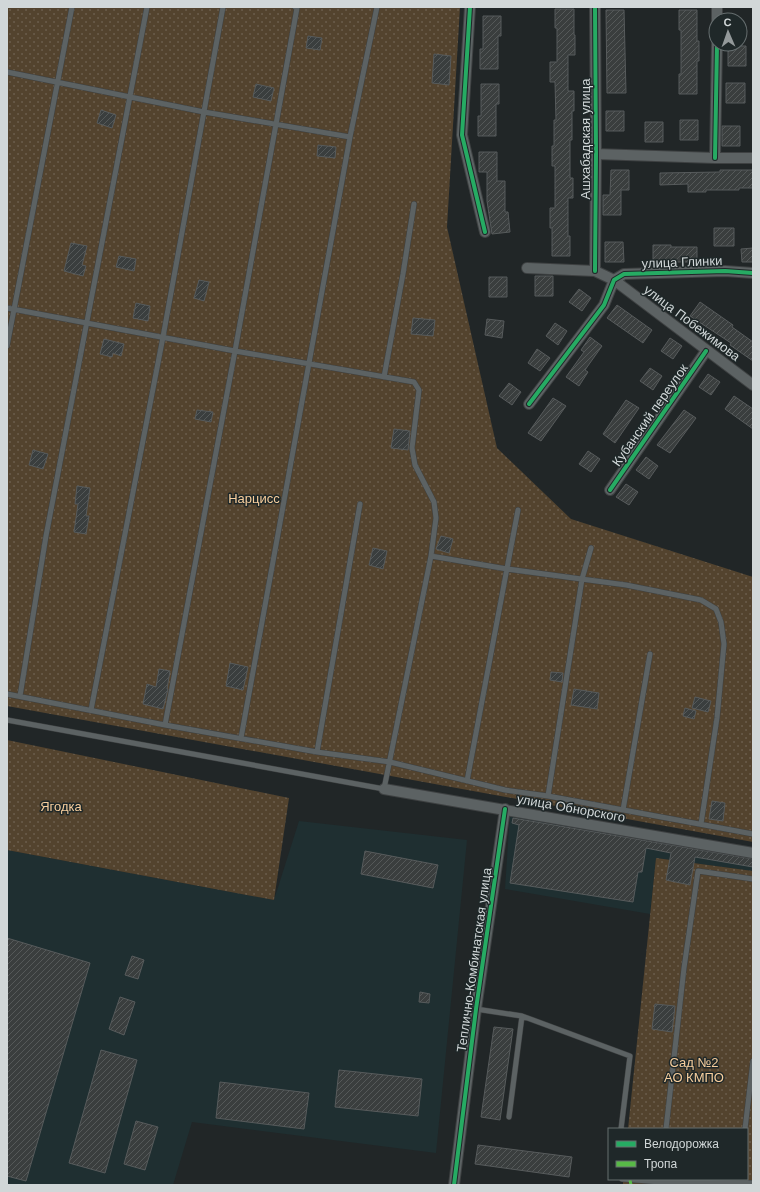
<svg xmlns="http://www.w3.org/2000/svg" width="760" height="1192" font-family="Arial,sans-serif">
	<defs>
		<pattern id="park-dots" width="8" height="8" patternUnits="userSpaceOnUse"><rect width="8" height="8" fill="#53432e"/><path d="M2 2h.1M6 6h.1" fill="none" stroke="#6b5d4c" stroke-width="1.8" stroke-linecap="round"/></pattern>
		<pattern id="building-hatch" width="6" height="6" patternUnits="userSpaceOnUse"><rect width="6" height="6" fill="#3a3e3e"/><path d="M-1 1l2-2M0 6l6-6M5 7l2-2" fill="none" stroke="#555959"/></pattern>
	</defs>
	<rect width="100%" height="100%" fill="#212627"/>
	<path fill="#1f2f31" d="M 510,812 L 753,856 L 753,871 L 656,858 L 650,914 L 505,889 Z
		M 299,821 L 467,840 L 436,1153 L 192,1122 L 173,1185 L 7,1185 L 7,850 L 274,900 Z"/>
	<path fill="url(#park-dots)" d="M 7,7 L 460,7 L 447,227 L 497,448 L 571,519 L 753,577 L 753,842 L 7,706 Z
		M 7,740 L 289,798 L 274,900 L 7,850 Z
		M 656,858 L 753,871 L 753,1185 L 623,1185 L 623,1179 L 747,1179 L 747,1129 L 628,1129 Z"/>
	<path fill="url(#building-hatch)" stroke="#575b5c" d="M 555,9 L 574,9 L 574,35 L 575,35 L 575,55 L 568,55 L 568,91 L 574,91 L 574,111 L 572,111 L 572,140 L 570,140 L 570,178 L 573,178 L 573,198 L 568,198 L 568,236 L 570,236 L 570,256 L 552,256 L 552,228 L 550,228 L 550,208 L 555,208 L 555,166 L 552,166 L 552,146 L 554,146 L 554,120 L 556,120 L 555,82 L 550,82 L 550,62 L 557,62 L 557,28 L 555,28 Z
		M 606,10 L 624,10 L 626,93 L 607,93 Z
		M 679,10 L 697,10 L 697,41 L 699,41 L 699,61 L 697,61 L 697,94 L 679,94 L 679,74 L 681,74 L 681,30 L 679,30 Z
		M 483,16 L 501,16 L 501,36 L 498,36 L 498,69 L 480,69 L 480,49 L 483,49 Z
		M 308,36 L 322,38 L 320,50 L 306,48 Z
		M 728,46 L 746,46 L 746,66 L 728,66 Z
		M 434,54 L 451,56 L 449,85 L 432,83 Z
		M 726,83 L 745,83 L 745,103 L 726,103 Z
		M 256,84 L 274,88 L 271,101 L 253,97 Z
		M 481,84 L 499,84 L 499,104 L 496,104 L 496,136 L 478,136 L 478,116 L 481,116 Z
		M 101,110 L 116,115 L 112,128 L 97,123 Z
		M 606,111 L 624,111 L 624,131 L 606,131 Z
		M 680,120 L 698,120 L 698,140 L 680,140 Z
		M 645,122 L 663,122 L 663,142 L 645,142 Z
		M 722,126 L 740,126 L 740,146 L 722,146 Z
		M 318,145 L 336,147 L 335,158 L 317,156 Z
		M 479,152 L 497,152 L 497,181 L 505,181 L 505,212 L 508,212 L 510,232 L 492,234 L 487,201 L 487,172 L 479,172 Z
		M 611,170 L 629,170 L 629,190 L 621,190 L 621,215 L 603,215 L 603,195 L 610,195 Z
		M 720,170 L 753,170 L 753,188 L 739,188 L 739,190 L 706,190 L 706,192 L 688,192 L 688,184 L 660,185 L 660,173 L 720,172 Z
		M 714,228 L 734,228 L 734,246 L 714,246 Z
		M 605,242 L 623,242 L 624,262 L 605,262 Z
		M 71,243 L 87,246 L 82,265 L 86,266 L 83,276 L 64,271 Z
		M 653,245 L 671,245 L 671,247 L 697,247 L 697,262 L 671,262 L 671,265 L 653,265 Z
		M 753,248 L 753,262 L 742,262 L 741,249 Z
		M 119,256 L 136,259 L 134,271 L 116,267 Z
		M 535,276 L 553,276 L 553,296 L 535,296 Z
		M 489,277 L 507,277 L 507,297 L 489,297 Z
		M 199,280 L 209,282 L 204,301 L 194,298 Z
		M 579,289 L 591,298 L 582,311 L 569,302 Z
		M 700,302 L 733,325 L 732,327 L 753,342 L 753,361 L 730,345 L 731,343 L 690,316 Z
		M 136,303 L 150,306 L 148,321 L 133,318 Z
		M 617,305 L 652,330 L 643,343 L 607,318 Z
		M 413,318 L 435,320 L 433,336 L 411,334 Z
		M 487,319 L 504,321 L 502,338 L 485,335 Z
		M 555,323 L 567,331 L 558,345 L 546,336 Z
		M 590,337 L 602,346 L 585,370 L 588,372 L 579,386 L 566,377 L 584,352 L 581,350 Z
		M 670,338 L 682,346 L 673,359 L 661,351 Z
		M 104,339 L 124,344 L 121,356 L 113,353 L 112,357 L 100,354 Z
		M 537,349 L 550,358 L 540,371 L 528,363 Z
		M 650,368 L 662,376 L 653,390 L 640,381 Z
		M 708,374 L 720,382 L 711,395 L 699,387 Z
		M 509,383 L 521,392 L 512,405 L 499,396 Z
		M 734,396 L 753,409 L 753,429 L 725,409 Z
		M 553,398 L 566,406 L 541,441 L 528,433 Z
		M 626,400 L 639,408 L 615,443 L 603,434 Z
		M 197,410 L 213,412 L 211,422 L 195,419 Z
		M 684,410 L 696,418 L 670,453 L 657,445 Z
		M 394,429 L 410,431 L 408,450 L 391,448 Z
		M 33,450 L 48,454 L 43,469 L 29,465 Z
		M 588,451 L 600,459 L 591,472 L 579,464 Z
		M 646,457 L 658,466 L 649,479 L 636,470 Z
		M 626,484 L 638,492 L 629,505 L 616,497 Z
		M 77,486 L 90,488 L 86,516 L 89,516 L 86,534 L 74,532 L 78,504 L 75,504 Z
		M 441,536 L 453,539 L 449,553 L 436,549 Z
		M 373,548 L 387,551 L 383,569 L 369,565 Z
		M 230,663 L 248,667 L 243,690 L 226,686 Z
		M 159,669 L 170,671 L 167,689 L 168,689 L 163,709 L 143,704 L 147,684 L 156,687 Z
		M 551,672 L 563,673 L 562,682 L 550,680 Z
		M 574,689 L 599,693 L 597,709 L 571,705 Z
		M 695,697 L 711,701 L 708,712 L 692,708 Z
		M 685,708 L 696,711 L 694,719 L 683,716 Z
		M 712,801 L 725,803 L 723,821 L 709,819 Z
		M 513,818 L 753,859 L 753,867 L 695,857 L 690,885 L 666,880 L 671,853 L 646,848 L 642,872 L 638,872 L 633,902 L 510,883 L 519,825 L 512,823 Z
		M 365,851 L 438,865 L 433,888 L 361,874 Z
		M 7,938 L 90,963 L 26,1181 L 7,1176 Z
		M 132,956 L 144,960 L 138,979 L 125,975 Z
		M 420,992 L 430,994 L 429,1003 L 419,1002 Z
		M 120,997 L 135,1002 L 124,1035 L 109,1029 Z
		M 655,1004 L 675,1006 L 672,1032 L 652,1029 Z
		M 494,1027 L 513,1029 L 500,1120 L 481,1117 Z
		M 101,1050 L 137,1060 L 105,1173 L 69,1163 Z
		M 339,1070 L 422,1079 L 418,1116 L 335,1107 Z
		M 220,1082 L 309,1093 L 304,1129 L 216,1118 Z
		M 136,1121 L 158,1127 L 145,1170 L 124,1164 Z
		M 478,1145 L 572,1157 L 569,1177 L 475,1164 Z"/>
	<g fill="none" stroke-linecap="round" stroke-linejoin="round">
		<g stroke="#3e4142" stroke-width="6">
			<path id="lane" d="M 7,72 L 204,112 L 350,137
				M 7,308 L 235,351 L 414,382 L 419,390 L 412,448 L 415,465 L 434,502 L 436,518 L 431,556 L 384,789 L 7,720
				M 7,346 L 72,7
				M 384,377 L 403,274 L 414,204
				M 431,556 L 507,569 L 626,585 L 701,600 L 716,609 L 721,622 L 724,644 L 717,718 L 701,824
				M 7,694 L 165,725 L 317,752 L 390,762 L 505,790 L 548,796 L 753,834
				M 20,696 L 46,536 L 147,7
				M 91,710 L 163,337 L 223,7
				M 165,725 L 235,351 L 297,8 L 295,7
				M 241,738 L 350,137 L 377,7
				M 317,752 L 360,504
				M 467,781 L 518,510
				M 548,796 L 582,579 L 591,548
				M 623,810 L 650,654
				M 476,1009 L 522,1016 L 509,1117
				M 522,1016 L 630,1056 L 621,1129
				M 666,1129 L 684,968 L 698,871 L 753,879
				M 745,1129 L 753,1061
				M 622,1179 L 660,1182 L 753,1183"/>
		</g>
		<g stroke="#3e4142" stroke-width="12">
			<path id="street" d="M 470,7 L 462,135 L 485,232
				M 717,20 L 717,7
				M 596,154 L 715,158 L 753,158
				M 715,158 L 717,44
				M 527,268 L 595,271 L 614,280 L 753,385
				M 595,271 L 596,154 L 595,7
				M 529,404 L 604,305 L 614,280 L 624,274 L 725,271 L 753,273
				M 610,490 L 706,351
				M 384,789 L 753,853
				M 454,1185 L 476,1009 L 505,809"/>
		</g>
		<use href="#lane" stroke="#5c6263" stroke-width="5"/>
		<use href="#street" stroke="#5c6263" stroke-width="10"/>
		<path stroke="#58b947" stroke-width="3" stroke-dasharray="6 3" stroke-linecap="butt" d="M 630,1180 L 631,1185"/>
		<g stroke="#1f2829" stroke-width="6">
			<path id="cycleway" d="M 470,7 L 462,135 L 485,232
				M 715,158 L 717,44
				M 595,271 L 596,154 L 595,7
				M 529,404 L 604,305 L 614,280 L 624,274 L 725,271 L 753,273
				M 610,490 L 706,351
				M 454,1185 L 476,1009 L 505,809"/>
		</g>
		<use href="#cycleway" stroke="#26ab63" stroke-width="4"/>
	</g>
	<g text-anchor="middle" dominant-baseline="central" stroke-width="3" stroke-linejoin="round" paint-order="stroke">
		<g font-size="13" fill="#d1d7d8" stroke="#1f2829">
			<text transform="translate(585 139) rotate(-90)">Ашхабадская улица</text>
			<text transform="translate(682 262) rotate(-2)">улица Глинки</text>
			<text transform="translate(692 323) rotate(37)">улица Побежимова</text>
			<text transform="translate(650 415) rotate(-55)">Кубанский переулок</text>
			<text transform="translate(571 808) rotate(10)">улица Обнорского</text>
			<text transform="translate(474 960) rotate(-82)">Теплично-Комбинатская улица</text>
		</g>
		<g font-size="13" fill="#f7ce9d" stroke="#1f2829">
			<text x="254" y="498">Нарцисс</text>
			<text x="61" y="806">Ягодка</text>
			<text x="694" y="1062">Сад №2<tspan x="694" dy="15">АО КМПО</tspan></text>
		</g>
	</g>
	<rect width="760" height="1192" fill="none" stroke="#d1d7d8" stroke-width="16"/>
	<rect x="608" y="1128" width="140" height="52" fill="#1f2829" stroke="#666e6f"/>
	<rect x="616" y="1141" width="20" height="6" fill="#26ab63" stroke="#666e6f"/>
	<text x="644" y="1148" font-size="12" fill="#d1d7d8">Велодорожка</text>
	<rect x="616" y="1161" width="20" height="6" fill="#58b947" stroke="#666e6f"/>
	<text x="644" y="1168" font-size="12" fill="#d1d7d8">Тропа</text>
	<g transform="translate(728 32) rotate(358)"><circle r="19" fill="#1f2829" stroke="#666e6f"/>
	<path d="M0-3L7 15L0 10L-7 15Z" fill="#93999a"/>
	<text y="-6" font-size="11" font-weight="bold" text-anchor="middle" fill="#d1d7d8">С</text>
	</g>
</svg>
